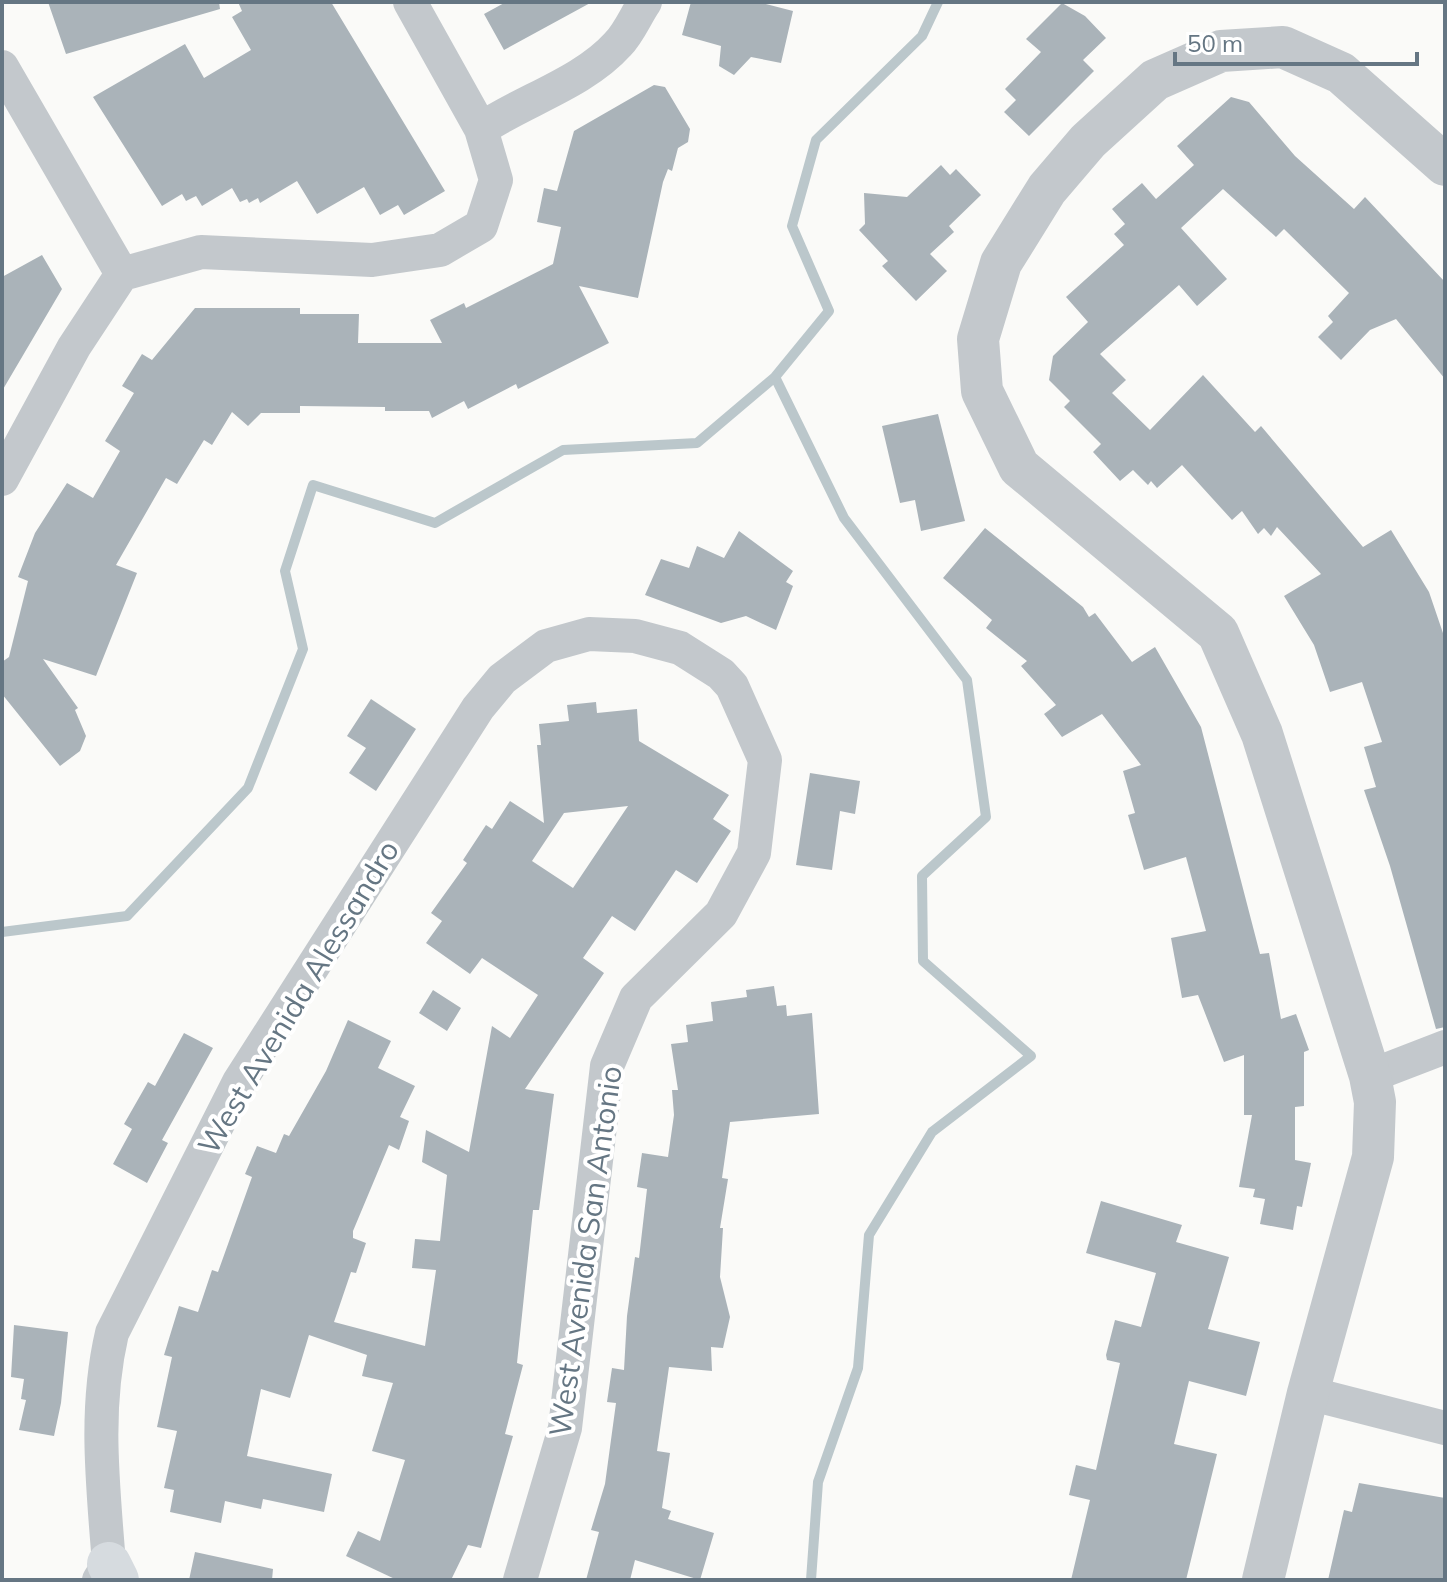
<svg xmlns="http://www.w3.org/2000/svg" width="1447" height="1582" font-family="Mulish,sans-serif">
	<rect width="100%" height="100%" fill="#fafaf8"/>
	<g fill="none" stroke-linecap="round" stroke-linejoin="round">
		<path stroke="#bbc7cb" stroke-width="10" d="M 2,932 L 127,916 L 248,788 L 303,649 L 285,571 L 313,485 L 435,523 L 563,450 L 697,443 L 775,377
			M 811,1580 L 818,1482 L 858,1368 L 869,1235 L 932,1132 L 1031,1056 L 923,961 L 922,876 L 986,817 L 967,680 L 844,518 L 775,377 L 829,311 L 792,226 L 816,140 L 922,36 L 938,2"/>
	</g>
	<path fill="#aab3b9" fill-rule="evenodd" d="M 48,2 L 219,2 L 220,9 L 66,54 Z
		M 238,2 L 331,2 L 445,191 L 404,215 L 398,205 L 380,215 L 364,187 L 317,214 L 297,181 L 260,203 L 258,198 L 249,203 L 247,199 L 240,202 L 232,188 L 202,206 L 196,196 L 186,201 L 182,194 L 162,206 L 93,97 L 185,44 L 204,78 L 251,50 L 232,17 L 242,11 Z
		M 506,2 L 592,2 L 504,50 L 484,14 Z
		M 691,2 L 758,2 L 793,11 L 781,63 L 751,57 L 734,75 L 719,66 L 721,46 L 682,35 Z
		M 1062,3 L 1085,16 L 1106,38 L 1083,60 L 1094,71 L 1029,136 L 1004,112 L 1016,100 L 1005,89 L 1041,52 L 1026,39 Z
		M 654,85 L 665,87 L 690,129 L 688,142 L 678,148 L 672,171 L 668,169 L 663,182 L 638,298 L 579,286 L 609,343 L 518,389 L 516,384 L 468,409 L 464,401 L 432,418 L 429,411 L 385,411 L 385,407 L 300,406 L 300,413 L 261,413 L 248,426 L 232,412 L 212,445 L 204,440 L 177,484 L 166,478 L 116,565 L 137,573 L 96,676 L 43,659 L 78,708 L 75,710 L 86,736 L 80,751 L 60,766 L 2,694 L 2,662 L 9,657 L 28,581 L 18,577 L 35,533 L 67,483 L 93,498 L 120,451 L 105,441 L 134,393 L 122,386 L 142,354 L 152,360 L 195,308 L 300,308 L 300,314 L 359,314 L 358,343 L 442,343 L 430,320 L 464,303 L 466,308 L 553,264 L 561,227 L 537,222 L 544,188 L 557,191 L 574,131 Z
		M 1231,97 L 1249,102 L 1295,156 L 1354,209 L 1365,197 L 1445,282 L 1445,379 L 1396,319 L 1370,330 L 1341,360 L 1318,337 L 1333,322 L 1328,316 L 1349,293 L 1284,229 L 1276,237 L 1223,189 L 1181,228 L 1227,279 L 1197,306 L 1179,285 L 1100,354 L 1126,380 L 1112,393 L 1150,430 L 1203,375 L 1255,432 L 1261,426 L 1363,547 L 1391,530 L 1429,592 L 1445,639 L 1445,1027 L 1436,1029 L 1390,866 L 1364,790 L 1376,787 L 1364,747 L 1382,742 L 1362,682 L 1330,692 L 1314,645 L 1284,596 L 1321,574 L 1277,527 L 1271,536 L 1264,528 L 1258,534 L 1242,511 L 1232,520 L 1182,465 L 1157,488 L 1151,481 L 1148,485 L 1133,470 L 1120,481 L 1093,452 L 1101,444 L 1064,407 L 1070,401 L 1049,380 L 1053,356 L 1088,322 L 1066,297 L 1124,245 L 1114,234 L 1125,224 L 1112,209 L 1142,183 L 1156,199 L 1194,165 L 1177,146 Z
		M 941,165 L 950,175 L 956,169 L 981,195 L 949,226 L 954,232 L 930,254 L 947,271 L 916,301 L 882,266 L 888,261 L 859,230 L 865,224 L 864,193 L 907,197 Z
		M 42,255 L 62,289 L 2,391 L 2,277 Z
		M 938,414 L 965,521 L 921,531 L 915,500 L 900,503 L 882,426 Z
		M 985,528 L 1083,607 L 1089,617 L 1095,613 L 1132,662 L 1155,647 L 1201,727 L 1260,954 L 1269,953 L 1281,1019 L 1296,1014 L 1309,1050 L 1304,1052 L 1304,1106 L 1295,1107 L 1295,1160 L 1311,1163 L 1302,1207 L 1297,1206 L 1293,1230 L 1260,1224 L 1265,1199 L 1253,1197 L 1255,1189 L 1239,1187 L 1252,1115 L 1244,1115 L 1244,1055 L 1224,1062 L 1198,995 L 1182,998 L 1171,938 L 1206,931 L 1186,857 L 1144,870 L 1128,815 L 1135,813 L 1123,771 L 1141,765 L 1102,714 L 1062,737 L 1044,714 L 1056,705 L 1021,666 L 1027,661 L 986,628 L 992,620 L 943,578 Z
		M 739,531 L 793,571 L 786,582 L 793,586 L 776,630 L 746,616 L 721,623 L 645,595 L 661,559 L 689,568 L 697,546 L 724,558 Z
		M 371,699 L 416,729 L 376,791 L 349,773 L 366,748 L 347,736 Z
		M 596,702 L 597,713 L 637,709 L 639,741 L 729,795 L 713,819 L 731,831 L 697,883 L 676,870 L 635,931 L 612,916 L 583,958 L 604,973 L 525,1089 L 554,1094 L 539,1210 L 533,1210 L 517,1363 L 523,1365 L 505,1434 L 513,1436 L 481,1548 L 468,1545 L 451,1580 L 397,1580 L 346,1556 L 358,1531 L 380,1541 L 405,1460 L 372,1451 L 393,1383 L 362,1376 L 367,1355 L 309,1335 L 290,1398 L 261,1389 L 247,1456 L 332,1474 L 324,1512 L 263,1499 L 261,1509 L 225,1501 L 221,1523 L 170,1512 L 174,1490 L 164,1488 L 177,1431 L 157,1427 L 172,1357 L 164,1355 L 179,1306 L 198,1312 L 212,1270 L 218,1272 L 252,1177 L 245,1174 L 257,1146 L 276,1153 L 284,1134 L 289,1136 L 326,1071 L 348,1020 L 391,1041 L 378,1068 L 415,1086 L 400,1117 L 409,1121 L 399,1150 L 389,1145 L 353,1231 L 353,1238 L 366,1243 L 356,1273 L 351,1272 L 334,1322 L 425,1346 L 436,1270 L 412,1268 L 415,1239 L 440,1241 L 447,1175 L 422,1162 L 426,1130 L 469,1152 L 492,1026 L 510,1038 L 538,995 L 482,958 L 470,974 L 426,943 L 442,921 L 431,913 L 467,863 L 463,860 L 486,825 L 492,829 L 510,801 L 544,823 L 537,745 L 541,745 L 539,724 L 569,721 L 567,705 ZM 628,806 L 573,888 L 532,861 L 564,813 Z
		M 810,773 L 860,781 L 855,814 L 840,811 L 832,870 L 796,865 Z
		M 774,986 L 777,1006 L 786,1005 L 787,1016 L 812,1013 L 819,1114 L 730,1122 L 722,1178 L 728,1179 L 720,1228 L 723,1228 L 720,1277 L 730,1317 L 723,1348 L 711,1347 L 712,1371 L 669,1367 L 657,1451 L 670,1453 L 662,1508 L 671,1511 L 668,1519 L 714,1533 L 700,1580 L 635,1560 L 630,1580 L 586,1580 L 599,1532 L 591,1530 L 605,1484 L 616,1403 L 607,1402 L 612,1368 L 624,1370 L 627,1316 L 635,1257 L 639,1258 L 647,1189 L 637,1187 L 642,1153 L 668,1157 L 674,1115 L 672,1090 L 678,1090 L 671,1044 L 688,1042 L 686,1025 L 713,1021 L 711,1002 L 747,997 L 746,990 Z
		M 433,990 L 461,1008 L 447,1031 L 419,1013 Z
		M 184,1033 L 213,1048 L 162,1140 L 168,1143 L 147,1183 L 113,1164 L 132,1129 L 124,1124 L 148,1082 L 155,1086 Z
		M 1101,1201 L 1182,1225 L 1176,1242 L 1229,1257 L 1208,1329 L 1260,1342 L 1246,1396 L 1189,1381 L 1174,1444 L 1217,1454 L 1186,1580 L 1071,1580 L 1090,1500 L 1069,1495 L 1076,1465 L 1096,1470 L 1120,1363 L 1107,1360 L 1106,1355 L 1115,1320 L 1141,1327 L 1156,1273 L 1086,1253 Z
		M 14,1325 L 68,1332 L 61,1403 L 54,1436 L 19,1430 L 26,1400 L 21,1399 L 24,1379 L 11,1377 Z
		M 1359,1483 L 1445,1498 L 1445,1580 L 1328,1580 L 1344,1510 L 1352,1512 Z
		M 195,1552 L 273,1569 L 272,1580 L 189,1580 Z"/>
	<g fill="none" stroke-linecap="round" stroke-linejoin="round">
		<path stroke="#c3c8cc" stroke-width="34" d="M 410,2 L 481,129
			M 2,67 L 122,274
			M 2,479 L 74,347 L 122,274 L 201,252 L 372,260 L 440,250 L 481,226 L 496,180 L 481,129 C 524,100 583,83 618,44 C 629,33 636,15 645,2
			M 1370,1076 L 1445,1047
			M 1308,1393 L 1445,1428
			M 99,1580 L 109,1564 C 103,1485 94,1410 112,1333 L 239,1082 L 478,708 L 502,679 L 546,646 L 589,634 L 635,636 L 680,648 L 721,674 L 732,686 L 765,760 L 754,853 L 721,914 L 636,998 L 607,1066 L 565,1428 L 520,1580"/>
		<path stroke="#c3c8cc" stroke-width="42" d="M 1263,1580 L 1308,1393 L 1373,1157 L 1375,1102 L 1370,1076 L 1262,734 L 1218,633 L 1019,467 L 982,391 L 978,339 L 1001,263 L 1047,189 L 1088,141 L 1155,80 L 1221,51 L 1283,47 L 1341,73 L 1445,165"/>
		<path stroke="#d6dbdf" stroke-width="44" d="M 109,1564 L 117,1580"/>
	</g>
	<g text-anchor="middle" dominant-baseline="central" stroke-width="8" stroke-linejoin="round" paint-order="stroke">
		<g font-size="30" fill="#657683" stroke="#fff">
			<text transform="translate(298 997) rotate(-59)">West Avenida Alessandro</text>
			<text transform="translate(585 1251) rotate(-82)">West Avenida San Antonio</text>
		</g>
	</g>
	<rect width="1447" height="1582" fill="none" stroke="#657683" stroke-width="8"/>
	<path d="M1175 52v12h242v-12" fill="none" stroke="#657683" stroke-width="4"/>
	<text x="1187" y="52" font-size="24" fill="#657683" stroke="#ffffff" stroke-width="6" paint-order="stroke">50 m</text>
</svg>
